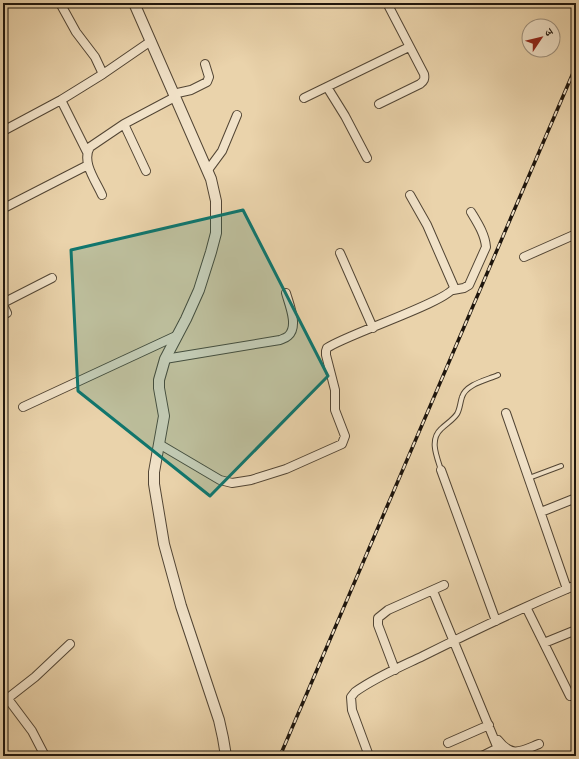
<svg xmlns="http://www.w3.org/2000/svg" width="579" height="759" font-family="'Sorts Mill Goudy','Noto Serif Devanagari',serif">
	<rect width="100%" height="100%" fill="#ead3ab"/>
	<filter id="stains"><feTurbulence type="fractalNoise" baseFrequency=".005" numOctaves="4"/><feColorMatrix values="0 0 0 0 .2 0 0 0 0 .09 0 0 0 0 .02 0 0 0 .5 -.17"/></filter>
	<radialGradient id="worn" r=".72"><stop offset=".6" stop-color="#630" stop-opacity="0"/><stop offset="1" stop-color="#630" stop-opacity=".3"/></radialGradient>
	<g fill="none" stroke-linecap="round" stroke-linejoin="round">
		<g stroke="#524534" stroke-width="6">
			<path id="service" d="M 441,470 C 437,457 429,440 441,429 C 446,424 453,420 457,414 C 460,409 460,403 462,397 C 466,384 487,380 498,375
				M 529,478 L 561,466"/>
		</g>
		<g stroke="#524534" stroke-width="10">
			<path id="minor" d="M 60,3 L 76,32 L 95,57 L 103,74
				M 341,3 L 348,3
				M 327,87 L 345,116 L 367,158
				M 173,94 L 191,90 L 207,82 L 209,77 L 205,64
				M 304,98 L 409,47
				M 61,100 L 87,152
				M 379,104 L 420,84 C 424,81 425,79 424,74 L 387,3
				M 124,124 L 146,171
				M 3,131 L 61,100 L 103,74 L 151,41
				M 208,170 L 222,151 L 237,115
				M 102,195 C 96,181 81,162 90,147 L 124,124 L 175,97
				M 4,208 L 88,165
				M 340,253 L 373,328
				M 524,257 L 576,234
				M 453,290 L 464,288 L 469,285 L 486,247 C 485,234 477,222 471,212
				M 3,303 L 52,278
				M 3,305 L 7,313
				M 165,359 L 280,340 C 282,339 286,338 288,336 C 299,327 289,304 286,293
				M 23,407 L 178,335
				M 506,413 L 567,589
				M 159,444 L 220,480 L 232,483 L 251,480 L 286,469 L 342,444 L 345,436 L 335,410 L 335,390 L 326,355 L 326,351 L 327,348 C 345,335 450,301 454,287 L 427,225 L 410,195
				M 441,470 L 496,621
				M 541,512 L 576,498
				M 433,591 L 501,756
				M 526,607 L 570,696
				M 544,643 L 576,630
				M 395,670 L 378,625 L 378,618 L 388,610 L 444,585
				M 8,699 L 32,731 L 45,756
				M 3,702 L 35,677 L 70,644
				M 498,740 C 512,758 521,751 539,744
				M 448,743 L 489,725
				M 369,756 L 352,710 L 351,697 L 355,692 C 376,677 400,667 423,656 C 473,631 524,607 576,585
				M 482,756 L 498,748"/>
		</g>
		<g stroke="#524534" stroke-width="12">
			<path id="tertiary" d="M 134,3 L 211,179 L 216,201 L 216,233 L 211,252 L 199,290 L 186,319 L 165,359 L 159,380 L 159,388 L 164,416 L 154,472 L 154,484 L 164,544 L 181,606 L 219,720 L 223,738 L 226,756"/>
		</g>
		<use href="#service" stroke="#f1e2c8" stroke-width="4"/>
		<use href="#minor" stroke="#f1e2c8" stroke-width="8"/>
		<use href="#tertiary" stroke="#f1e2c8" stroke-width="10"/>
		<g stroke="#1f160d" stroke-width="3.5">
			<path id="rail" d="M 280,756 L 576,66"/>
		</g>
		<use href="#rail" stroke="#f1e2c8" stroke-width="2" stroke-dasharray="6" stroke-linecap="butt"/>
	</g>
	<path fill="#0f766e" fill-opacity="0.2" stroke="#0f766e" stroke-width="3" stroke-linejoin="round" d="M 243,210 L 328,376 L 210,496 L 78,391 L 71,250 Z"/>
	<rect width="579" height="759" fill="none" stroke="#ead3ab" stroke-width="16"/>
	<rect x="4" y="4" width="571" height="751" fill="none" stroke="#1f160d" stroke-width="2"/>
	<rect x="8" y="8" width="563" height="743" fill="none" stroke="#1f160d"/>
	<g transform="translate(541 38) rotate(55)"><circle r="19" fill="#f1e2c8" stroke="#9d907d"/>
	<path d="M0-3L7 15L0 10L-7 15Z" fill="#8f2418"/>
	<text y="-6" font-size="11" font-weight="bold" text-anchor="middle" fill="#1f160d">उ</text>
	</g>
	<rect width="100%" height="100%" filter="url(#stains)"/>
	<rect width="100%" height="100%" fill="url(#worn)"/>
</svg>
